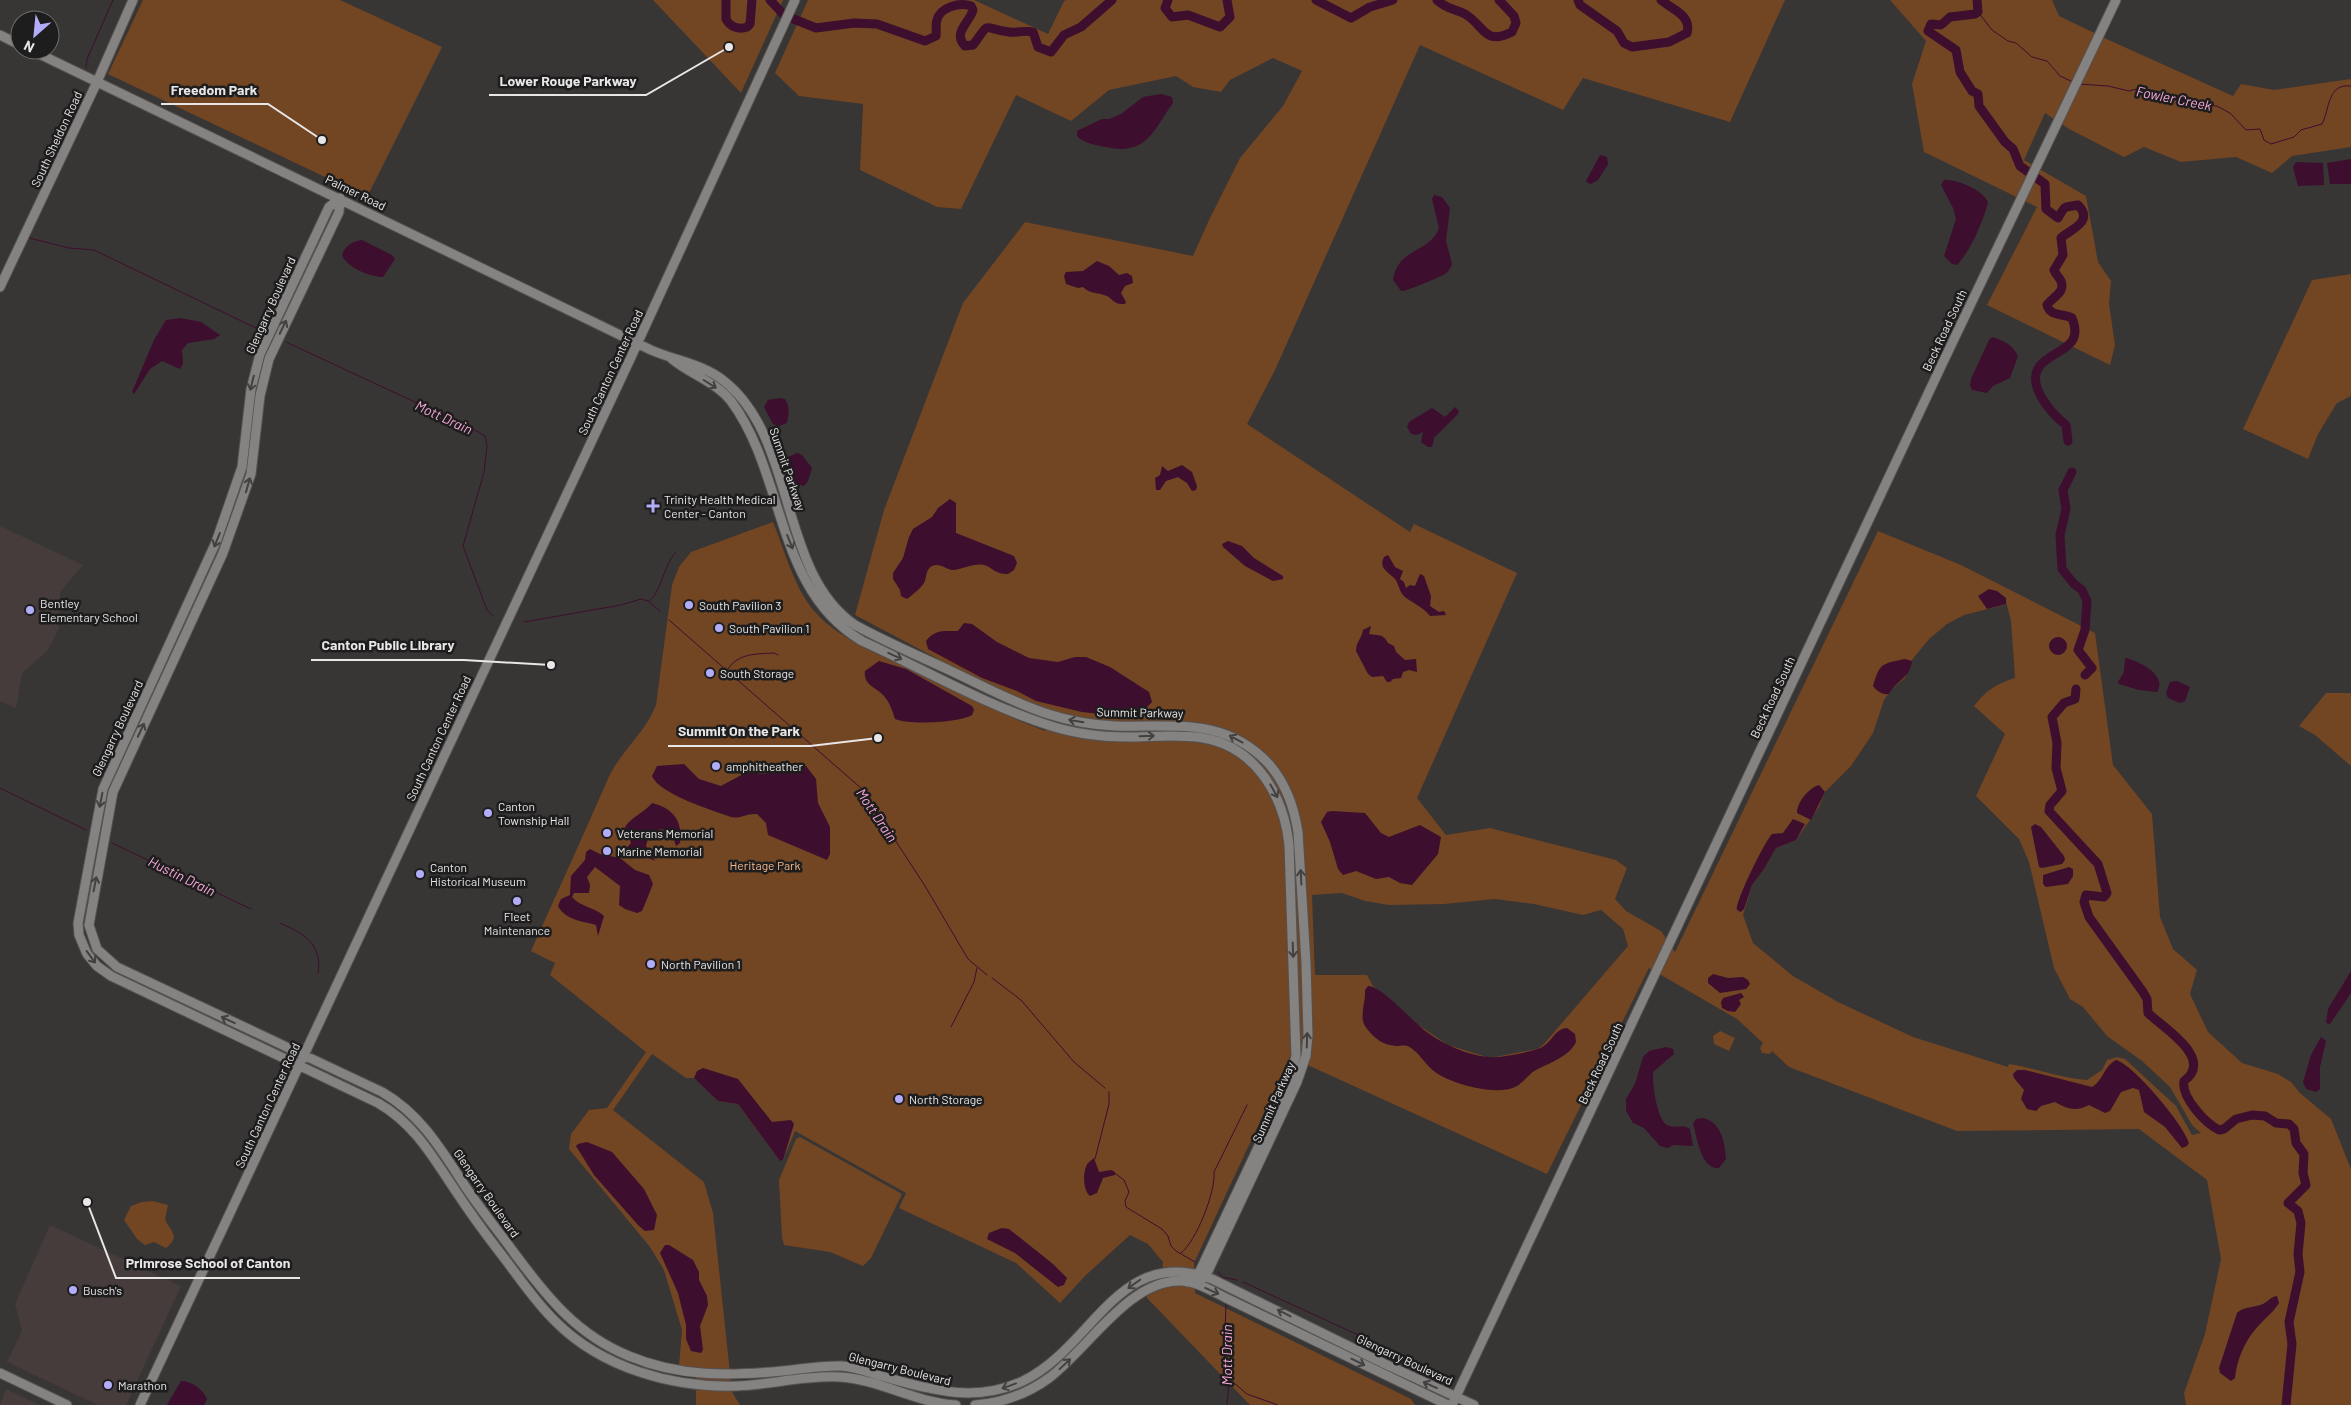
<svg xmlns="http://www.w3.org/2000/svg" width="2351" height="1405" font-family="Barlow,sans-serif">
	<rect width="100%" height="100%" fill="#383535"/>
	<path fill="#473c3c" d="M 0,526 L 83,565 L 60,592 L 59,628 L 48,650 L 22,673 L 16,708 L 0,701 Z
		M 50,1225 L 181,1286 L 126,1405 L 98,1405 L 7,1362 L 22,1331 L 15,1304 Z
		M 6,1389 L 40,1405 L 0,1405 Z"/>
	<path fill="#724523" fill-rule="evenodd" d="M 143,0 L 340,0 L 442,47 L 367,197 L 108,74 Z
		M 653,0 L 783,0 L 741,93 Z
		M 808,0 L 974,0 L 1048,34 L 1064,1 L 1066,0 L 1785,0 L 1730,122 L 1583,78 L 1563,110 L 1420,45 L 1275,370 L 1247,424 L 1410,532 L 1414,524 L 1517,573 L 1417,798 L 1446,835 L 1490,828 L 1616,860 L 1627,868 L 1615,899 L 1626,911 L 1661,931 L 1675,952 L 1878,531 L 1961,565 L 2095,633 L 2113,765 L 2152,814 L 2160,917 L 2173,949 L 2197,970 L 2190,994 L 2208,1032 L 2242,1063 L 2278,1074 L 2291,1082 L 2300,1093 L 2331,1119 L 2351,1169 L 2351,1405 L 2186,1405 L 2184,1393 L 2205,1334 L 2221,1259 L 2207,1180 L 2139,1129 L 1957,1131 L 1789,1067 L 1772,1051 L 1770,1054 L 1762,1053 L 1760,1048 L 1763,1043 L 1737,1019 L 1649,968 L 1547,1174 L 1290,1057 L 1194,1263 L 1195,1293 L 1411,1399 L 1415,1405 L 1250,1405 L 1147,1298 L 1147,1293 L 1161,1287 L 1163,1262 L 1148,1244 L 1130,1235 L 1086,1275 L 1060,1303 L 1016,1263 L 899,1208 L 906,1193 L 795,1131 L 783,1160 L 780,1161 L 738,1104 L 718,1101 L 694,1078 L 686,1078 L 652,1054 L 613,1110 L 704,1182 L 713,1213 L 732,1392 L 740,1405 L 696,1405 L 696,1368 L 679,1366 L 682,1330 L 664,1270 L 650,1247 L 569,1149 L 571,1134 L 589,1110 L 607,1108 L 646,1052 L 550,975 L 555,963 L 531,951 C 556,895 582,838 607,781 C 619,752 645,734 656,705 L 672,585 L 679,567 L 691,552 L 773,522 C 785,551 794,588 815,612 C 841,641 882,655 916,672 C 959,693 1001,714 1045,731 L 1051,713 L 1008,696 L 855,615 L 884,510 L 963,303 L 1025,222 L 1193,256 L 1209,220 L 1240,158 L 1283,106 L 1302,71 L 1273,58 L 1230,80 L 1221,92 L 1193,87 L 1176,76 L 1109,90 L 1071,121 L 1016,95 L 961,209 L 937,207 L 860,170 L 863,104 L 799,96 L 775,73 ZM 2006,602 L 2011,621 L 2015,678 C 1998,683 1985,691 1974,706 L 2005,734 L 1976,796 L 2019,839 L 2029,862 L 2054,968 L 2070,999 L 2083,1007 L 2107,1036 L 2142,1061 L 2170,1087 L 2192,1125 L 2201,1133 L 2192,1135 L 2176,1106 L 2125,1059 L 2117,1057 L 2107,1060 L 2102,1070 L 2087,1080 C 2061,1078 2035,1068 2009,1064 L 2008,1067 L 1913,1037 L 1838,1002 L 1793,976 L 1753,943 L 1743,915 L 1752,885 L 1764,869 L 1776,848 L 1796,840 L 1819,807 L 1825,792 L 1851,766 L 1873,733 L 1884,700 L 1891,690 L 1905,678 L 1912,660 L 1929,639 L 1947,624 L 1964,615 L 2004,605 ZM 1342,893 L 1365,901 L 1389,905 L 1444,904 L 1495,899 L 1534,904 L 1583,915 L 1601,910 L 1623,929 L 1628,946 L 1543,1045 L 1537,1049 L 1490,1058 L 1448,1045 L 1417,1024 L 1373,986 L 1367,975 L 1315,975 L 1312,895 Z
		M 1890,0 L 2052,0 L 2059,16 L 2111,41 L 2233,96 L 2241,84 L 2274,90 L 2351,79 L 2351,147 L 2292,156 L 2272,173 L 2236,157 L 2181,162 L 2144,147 L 2124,157 L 2069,129 L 2045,113 L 2024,160 L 2086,196 L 2098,262 L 2111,281 L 2109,304 L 2115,345 L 2110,365 L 1987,305 L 2037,207 L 1924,152 L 1912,84 L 1926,41 Z
		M 2351,274 L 2351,396 L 2337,403 L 2318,434 L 2308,459 L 2243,429 L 2312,280 Z
		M 2326,693 L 2351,693 L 2351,766 L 2315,735 L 2299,726 Z
		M 1720,1031 L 1735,1038 L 1729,1051 L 1714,1044 L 1713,1036 Z
		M 800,1137 L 902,1194 L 871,1258 L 863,1266 L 830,1252 L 784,1245 L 782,1237 L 779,1180 L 796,1139 Z
		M 153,1201 L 168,1205 L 165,1219 C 169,1230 182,1236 166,1248 L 154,1242 L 145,1245 L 137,1239 L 124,1220 L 131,1206 L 142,1202 Z"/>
	<path fill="#3d0e2e" d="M 1161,94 L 1172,97 L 1173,103 C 1152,132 1147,156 1105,147 C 1096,145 1083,143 1077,136 L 1077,131 L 1102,119 L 1109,119 L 1121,114 L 1143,97 Z
		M 1600,155 L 1607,157 L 1608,164 L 1598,180 L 1591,184 L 1588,183 L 1586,181 Z
		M 2351,159 L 2351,184 L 2330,184 L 2327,163 Z
		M 2296,162 L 2323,163 L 2324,185 L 2298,186 L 2293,167 Z
		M 1944,180 C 1957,179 1983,190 1988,202 C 1983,222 1971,250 1957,265 L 1952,264 L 1944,256 L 1956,219 L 1953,208 L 1941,185 Z
		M 1434,195 L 1442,197 L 1450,208 L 1446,241 L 1452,264 C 1450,269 1449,271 1445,274 C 1440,277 1405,292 1401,291 L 1393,280 C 1398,247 1429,254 1439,228 L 1432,199 Z
		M 362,240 L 392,255 L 395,259 L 383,277 C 371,277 347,268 342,255 C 346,245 351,242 362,240 Z
		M 1097,261 L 1109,266 L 1119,275 L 1127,273 L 1132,276 L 1133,283 L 1125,286 L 1121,293 L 1126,302 L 1125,304 C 1112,305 1113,297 1104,295 C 1095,292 1090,294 1083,287 L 1078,288 L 1066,284 L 1064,276 L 1066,272 L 1083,271 Z
		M 181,318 L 201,322 L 220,335 L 214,339 L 188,343 L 182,350 L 183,364 L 180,369 L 162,361 L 150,369 L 134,394 L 132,392 L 154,340 L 166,320 Z
		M 1992,337 C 2003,340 2013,345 2018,356 L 2010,378 L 1993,386 L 1987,393 L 1972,390 L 1970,385 L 1971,379 L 1989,340 Z
		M 780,398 L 785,399 C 790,407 789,413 787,423 L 779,426 L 773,424 L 764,407 L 768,400 Z
		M 1455,407 L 1459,411 L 1457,415 L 1434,438 L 1432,447 L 1428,447 L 1421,442 L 1423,432 L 1417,435 L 1411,434 L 1407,427 L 1409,422 L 1432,408 L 1445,417 Z
		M 797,453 L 802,455 L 812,468 L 808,481 L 804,486 L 794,483 L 787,466 L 788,457 Z
		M 1182,465 L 1192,472 L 1197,486 L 1196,490 L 1192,491 L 1187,483 L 1178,477 L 1166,481 L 1160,490 L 1156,490 L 1155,478 L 1160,475 L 1162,466 L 1168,471 Z
		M 950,499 L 956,503 L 956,533 L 1014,556 L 1017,563 L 1014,570 L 1008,574 C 994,574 994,568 984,565 C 974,563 963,569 954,570 C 946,570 940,562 932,566 C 925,570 927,578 924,583 C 920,589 912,595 907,599 L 901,596 L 900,590 L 893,579 L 893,573 L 903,558 L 909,537 L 913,529 L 932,517 L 938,508 Z
		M 1228,541 L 1242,546 L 1254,558 L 1283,576 L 1283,579 L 1273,581 L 1245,566 L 1223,547 L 1222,544 Z
		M 1388,555 L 1395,567 L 1403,571 L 1400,579 L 1404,582 L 1406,588 L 1410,585 L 1415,586 L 1420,574 L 1424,576 L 1431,596 L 1430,606 L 1439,612 L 1444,611 L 1446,615 L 1430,616 C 1422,606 1414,604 1405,597 C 1399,592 1399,584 1395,579 C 1389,572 1378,569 1384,557 Z
		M 1989,589 L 1997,591 L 2006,598 L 2006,604 L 1987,609 L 1978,596 Z
		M 964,623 L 972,624 L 997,642 L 1029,658 L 1058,662 L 1075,657 L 1086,657 L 1110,667 L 1149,692 L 1152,702 L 1139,715 L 1125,717 L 1082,712 L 1036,701 L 1017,691 L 982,678 L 928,649 L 926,641 C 935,629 944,631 958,631 Z
		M 1371,626 L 1369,634 C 1378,636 1383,633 1388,643 L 1394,646 L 1396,652 L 1405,660 L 1416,659 L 1417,672 L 1409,670 L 1403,672 L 1401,678 L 1393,679 L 1390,682 L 1387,682 L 1383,676 L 1372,677 L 1368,674 L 1356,651 C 1356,642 1362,638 1363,630 Z
		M2049 646a9 9 0 1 1 18 0a9 9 0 1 1-18 0Z
		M 2125,658 C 2139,661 2168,675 2157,692 L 2139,690 L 2119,684 L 2118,682 L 2124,672 Z
		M 1905,659 L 1912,661 C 1911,677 1896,681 1889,694 C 1882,695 1877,691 1873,686 C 1880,663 1881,664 1905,659 Z
		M 879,661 L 906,669 L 972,706 L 974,710 L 972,715 C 958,723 909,725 895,719 C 892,710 890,703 884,696 C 876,687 863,685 865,671 Z
		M 2177,681 L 2190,687 L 2185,701 L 2180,703 L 2168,698 L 2166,693 L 2170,682 Z
		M 794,763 L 801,763 L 806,766 L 816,779 L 818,803 L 830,827 L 830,854 L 827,860 L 768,835 L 766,823 L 757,814 C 747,813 740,819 731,817 C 712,810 659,794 652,776 L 657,766 L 684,764 L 699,779 L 721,786 L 747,772 L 765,774 Z
		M 1819,785 L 1825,792 L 1811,820 L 1797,813 C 1797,802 1809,788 1819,785 Z
		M 652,803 C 673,808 683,821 680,843 L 676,846 C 673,835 672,832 660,829 L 649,834 L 646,846 L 655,861 L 635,851 L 624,851 L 631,843 L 625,827 C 631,817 644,813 652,803 Z
		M 1332,811 L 1365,813 L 1381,833 L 1389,837 L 1420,825 L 1441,837 L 1438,854 L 1412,885 L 1400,883 L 1389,877 L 1376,879 L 1356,871 L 1343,875 L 1338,869 L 1330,842 L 1321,822 L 1327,812 Z
		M 1793,819 L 1805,824 L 1796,840 L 1776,848 L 1764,869 L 1752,885 L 1744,909 L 1741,912 L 1737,910 C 1735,902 1765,841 1772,834 L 1783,833 Z
		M 2035,824 L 2041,827 L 2064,856 L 2065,860 L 2062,864 L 2042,868 L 2039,867 L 2031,827 Z
		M 590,849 L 600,854 L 620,858 L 635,870 L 649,875 L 653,884 L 642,911 L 637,913 L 625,909 L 619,905 L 620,886 L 595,867 L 587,877 L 590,885 L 589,893 L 574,893 L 572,897 C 580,907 595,907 604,916 L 598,936 L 596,925 C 582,921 565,920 558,906 L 561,899 L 570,895 L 571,876 L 585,860 L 586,852 Z
		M 2069,867 L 2073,869 L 2073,876 L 2068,884 L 2046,887 L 2043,884 L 2043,875 Z
		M 2351,971 L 2351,993 L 2330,1024 L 2326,1023 L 2328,1009 Z
		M 1713,974 L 1728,978 L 1743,977 L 1748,980 L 1750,984 L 1746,989 L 1720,993 L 1708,983 L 1708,978 Z
		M 1368,986 C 1382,986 1414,1023 1428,1033 C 1445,1045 1467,1055 1488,1057 C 1497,1059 1538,1051 1544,1046 C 1553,1040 1555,1029 1567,1028 L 1575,1034 L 1576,1042 C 1569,1057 1549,1063 1536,1070 C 1528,1074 1524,1083 1515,1087 C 1495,1096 1452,1084 1435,1072 C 1426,1065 1420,1054 1411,1048 C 1406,1044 1402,1046 1396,1046 C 1383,1045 1373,1038 1365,1026 C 1359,1017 1366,1001 1365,990 Z
		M 1741,993 L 1744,997 L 1739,1000 L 1741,1004 L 1735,1012 L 1728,1011 L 1722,1008 L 1721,1002 L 1723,998 Z
		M 2321,1037 L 2326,1041 L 2320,1067 L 2320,1089 L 2316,1092 L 2306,1089 L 2303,1082 L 2311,1055 Z
		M 1666,1047 L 1673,1049 L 1674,1054 L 1653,1072 C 1652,1084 1657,1119 1667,1125 C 1675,1129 1683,1124 1690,1129 L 1693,1146 L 1674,1145 L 1667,1148 L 1660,1146 L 1644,1128 L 1633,1123 L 1626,1111 L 1626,1099 L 1635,1084 L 1643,1057 L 1649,1051 Z
		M 2116,1060 C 2133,1064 2184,1125 2189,1143 L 2187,1146 L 2182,1148 L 2165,1127 L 2144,1112 L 2139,1090 L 2133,1088 L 2121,1092 L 2110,1111 L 2105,1113 L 2089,1105 C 2077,1112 2066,1109 2055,1102 L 2041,1106 L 2036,1111 L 2027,1109 L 2021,1099 L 2024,1090 L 2014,1078 L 2013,1074 L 2017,1070 L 2025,1070 L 2092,1087 C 2103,1081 2104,1066 2116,1060 Z
		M 703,1068 L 738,1079 L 772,1122 L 791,1120 L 794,1124 L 783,1160 L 780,1161 L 738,1104 L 718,1101 L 694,1078 L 697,1071 Z
		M 1703,1118 C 1721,1122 1725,1142 1726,1159 L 1719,1168 C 1701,1170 1697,1137 1693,1124 L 1696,1119 Z
		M 587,1142 L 612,1152 L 644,1189 L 657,1215 L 654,1230 L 645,1231 L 638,1225 L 594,1175 L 576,1146 L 578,1144 Z
		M 1094,1158 L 1099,1172 L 1111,1170 L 1115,1172 L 1115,1175 L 1103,1178 L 1097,1193 L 1090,1196 C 1083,1191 1082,1171 1088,1163 C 1090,1161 1092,1160 1094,1158 Z
		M 1002,1228 L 1009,1229 L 1053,1264 L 1067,1278 L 1064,1285 L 1058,1287 L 1015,1253 L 987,1239 L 989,1233 Z
		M 665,1245 L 669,1245 L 693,1260 L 699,1272 L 699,1280 L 707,1296 L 708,1305 L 700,1326 L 703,1350 L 701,1353 L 691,1351 L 686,1339 L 686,1325 L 678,1293 L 660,1253 Z
		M 2277,1296 L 2279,1303 C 2274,1311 2269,1315 2263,1321 C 2247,1336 2237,1357 2235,1378 L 2231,1381 L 2220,1373 L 2219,1368 L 2237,1313 C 2244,1306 2254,1308 2263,1304 C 2269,1301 2270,1297 2277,1296 Z
		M 181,1381 C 191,1381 203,1389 207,1399 L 204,1405 L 167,1405 Z"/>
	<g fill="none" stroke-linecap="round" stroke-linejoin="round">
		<path stroke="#3d0e2e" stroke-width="1" d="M 1978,12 L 1992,30 L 2008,41 L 2016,43 L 2032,57 L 2047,61 L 2060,76 L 2073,82
			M 86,68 L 87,59 L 113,0
			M 2079,84 L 2108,86 L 2129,91 L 2137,89 L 2181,98 L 2197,105 L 2217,106 L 2230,113 L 2246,130 L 2260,129 L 2264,140 L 2271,144 L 2294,137 L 2301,130 L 2322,124 C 2330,109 2327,83 2351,86
			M 60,149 L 82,100 L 83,93
			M 26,222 L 56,156
			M 29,238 L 69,248 L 94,250 L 260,330
			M 286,342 L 475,430 L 485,436 L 487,446 L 484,472 L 463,546 L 487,610 L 493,616
			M 649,601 C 661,593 663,566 676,552
			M 669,620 L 862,789 L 925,886 L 968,959 L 987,975
			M 524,622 L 621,605 L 641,599 L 648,601 L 660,611
			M 728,669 C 738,653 757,654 774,653 L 778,655
			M 0,788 L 86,830
			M 112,843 L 251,909
			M 280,923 C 303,933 323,944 318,973
			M 992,978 L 1021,1000 L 1074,1062 L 1105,1088
			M 951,1027 L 974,982 L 977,968
			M 1095,1159 L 1109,1104 L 1109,1092
			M 1113,1172 L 1124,1180 L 1129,1192 L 1125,1201 L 1126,1207 L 1162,1229 L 1168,1236 L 1171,1246 L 1176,1251 L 1195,1262
			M 1181,1253 C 1196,1242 1216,1191 1214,1172 L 1247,1105
			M 1218,1272 L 1222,1277 L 1237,1280
			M 1243,1282 L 1443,1374
			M 1226,1304 L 1224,1364 L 1229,1383 L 1227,1405
			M 1230,1383 L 1234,1383 L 1247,1394 L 1278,1405"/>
		<path stroke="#3d0e2e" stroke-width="9" d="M 726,0 L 726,19 C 730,27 739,30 747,27 L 750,24 L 752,0
			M 770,0 L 784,15 L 816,28 L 854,23 L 877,24 L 925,41 L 936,36 C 937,30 935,25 937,20 C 940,7 960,2 971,6 L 973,10 C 970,22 952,33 965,46 L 973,45 C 992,20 980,28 1009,32 C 1017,33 1025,30 1033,32 L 1038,47 L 1051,52 L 1064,35 L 1081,27 L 1112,0
			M 1168,0 L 1165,8 L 1172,17 L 1188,15 L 1220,27 L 1230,17 L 1227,0
			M 1316,0 L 1351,18 L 1370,7 L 1393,0
			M 1437,0 C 1446,9 1455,9 1465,14 C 1485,26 1484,46 1512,32 L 1516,23 L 1514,16 L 1499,0
			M 1578,0 L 1580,5 L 1617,31 L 1624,43 L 1632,47 L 1669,42 L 1687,33 C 1692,15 1671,9 1661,0
			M 1977,0 L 1978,12 L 1975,14 L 1950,17 L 1941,25 L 1931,24 L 1928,31 L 1956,50 L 1960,72 L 1972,91 L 1978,94 L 1979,106 L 2005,142 L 2013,149 L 2020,166 L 2045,184 L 2046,209 L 2058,218 C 2066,204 2063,208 2078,205 C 2095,222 2069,230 2061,238 L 2063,255 L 2054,270 C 2056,275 2059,277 2061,281 C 2066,293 2051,298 2047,305 C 2050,317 2063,313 2072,318 C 2085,350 2052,349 2039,367 C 2026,386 2053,415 2066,425 L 2068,441
			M 2072,472 L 2063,490 L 2066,509 L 2060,535 L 2062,569 L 2074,584 L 2082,590 L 2087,601 L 2085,630 L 2078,650 L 2092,668 L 2085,675
			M 2076,689 L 2075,699 L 2064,703 L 2052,717 L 2057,743 L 2056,768 L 2062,791 L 2050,805 L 2049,811 L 2098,864 L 2107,893 L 2104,897 L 2086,895 L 2084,902 L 2089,917 L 2143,992 L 2147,999 L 2148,1013 C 2162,1027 2215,1058 2184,1081 C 2181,1097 2205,1123 2219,1130 L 2224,1129 L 2236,1119 L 2252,1115 L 2265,1116 L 2276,1123 L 2289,1124 L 2294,1129 L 2296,1143 L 2304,1154 L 2303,1173 L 2306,1185 L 2288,1203 L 2298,1211 L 2301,1223 L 2298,1254 L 2300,1272 L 2289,1322 L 2292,1344 L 2286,1405"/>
		<g stroke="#545151" stroke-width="11">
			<path id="secondary" d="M 0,35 L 20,45
				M 31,50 L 651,350 C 676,361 703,364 724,381 C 797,438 778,573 855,625 C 886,642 919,656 951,671 C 983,686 1014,703 1048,714 C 1070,721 1093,725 1115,726 C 1173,728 1223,716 1268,763 C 1286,783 1294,806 1298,832 L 1306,963 L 1308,1035 L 1306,1056 L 1297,1082 L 1208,1271 L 1205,1276 L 1187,1282
				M 340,198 L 339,212 L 269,359 L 260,396 L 251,474 L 223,553 L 113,792 L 89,925 L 97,949 L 117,967 L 382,1092 C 422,1115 442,1151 467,1189 C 482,1211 499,1232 515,1254 C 547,1297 577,1335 629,1356 C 679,1377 729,1376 782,1371 C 802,1369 823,1365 842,1366 C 855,1367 868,1372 881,1376 C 930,1389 974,1404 1023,1381 C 1094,1347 1118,1244 1212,1279 L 1385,1364 L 1474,1405
				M 340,198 L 329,207 L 260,354 L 251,389 L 242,467 L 216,542 L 103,789 L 78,923 L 79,935 L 87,954 L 97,966 L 111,976 L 378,1103 C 413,1123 431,1154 453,1187 C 468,1210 484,1232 501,1254 C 519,1277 535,1302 556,1322 C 602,1368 673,1388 737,1386 C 770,1385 805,1375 839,1377 C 879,1379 916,1403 956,1405
				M 0,287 L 97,82 L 133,0
				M 672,359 C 690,374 716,382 731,401 C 786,475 775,590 862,641 C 921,668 984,704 1045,724 C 1071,733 1100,737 1127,737 C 1153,737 1178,734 1203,738 C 1256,747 1284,796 1289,845 L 1296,1056 L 1288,1084 L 1199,1273
				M 0,1373 L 67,1405
				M 140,1405 L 632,355 L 795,0
				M 975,1405 C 1001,1403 1027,1394 1049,1378 C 1088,1349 1129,1280 1180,1281 C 1196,1281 1212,1291 1226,1298 L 1448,1405
				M 1452,1405 L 1944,360 L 2116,0"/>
		</g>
		<use href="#secondary" stroke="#858382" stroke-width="9"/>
	</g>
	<defs><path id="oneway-shaft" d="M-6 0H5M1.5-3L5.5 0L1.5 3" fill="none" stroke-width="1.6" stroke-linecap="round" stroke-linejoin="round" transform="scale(1.25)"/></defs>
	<g stroke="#424140">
		<use href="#oneway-shaft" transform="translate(283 327) rotate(-64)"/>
		<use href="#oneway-shaft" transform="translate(252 383) rotate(104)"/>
		<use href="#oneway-shaft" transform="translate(710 384) rotate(32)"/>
		<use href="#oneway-shaft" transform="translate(248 485) rotate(-74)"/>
		<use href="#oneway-shaft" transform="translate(217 540) rotate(112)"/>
		<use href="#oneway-shaft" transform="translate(790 542) rotate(68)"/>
		<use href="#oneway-shaft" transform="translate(895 656) rotate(25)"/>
		<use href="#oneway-shaft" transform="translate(1076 721) rotate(-170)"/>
		<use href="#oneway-shaft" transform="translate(141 730) rotate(-65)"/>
		<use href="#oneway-shaft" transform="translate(1147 736) rotate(-2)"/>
		<use href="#oneway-shaft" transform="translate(1236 739) rotate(-152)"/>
		<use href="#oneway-shaft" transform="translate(1274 791) rotate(61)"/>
		<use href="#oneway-shaft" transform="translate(101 800) rotate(101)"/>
		<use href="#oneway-shaft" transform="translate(1301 877) rotate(-93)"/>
		<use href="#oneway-shaft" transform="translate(95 884) rotate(-79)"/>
		<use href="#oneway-shaft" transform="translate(1293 950) rotate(88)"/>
		<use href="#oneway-shaft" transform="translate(91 957) rotate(54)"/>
		<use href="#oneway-shaft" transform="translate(228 1020) rotate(-155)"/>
		<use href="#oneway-shaft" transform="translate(1307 1040) rotate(-88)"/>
		<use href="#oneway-shaft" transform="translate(1134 1284) rotate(145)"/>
		<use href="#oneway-shaft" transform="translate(1212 1291) rotate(24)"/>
		<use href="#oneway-shaft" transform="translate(1284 1313) rotate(-153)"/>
		<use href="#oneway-shaft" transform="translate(1358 1362) rotate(26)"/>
		<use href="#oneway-shaft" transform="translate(1065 1364) rotate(-43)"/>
		<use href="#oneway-shaft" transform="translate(1430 1385) rotate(-156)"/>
		<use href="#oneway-shaft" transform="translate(1009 1386) rotate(160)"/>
	</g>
	<g fill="#b2adf9" stroke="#1e1d1d" stroke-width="2">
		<path d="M650.5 498.5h5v5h5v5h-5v5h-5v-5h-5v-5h5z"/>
		<circle cx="689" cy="605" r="5"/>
		<circle cx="30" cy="610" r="5"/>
		<circle cx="719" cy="628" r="5"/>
		<circle cx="710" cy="673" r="5"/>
		<circle cx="716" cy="766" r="5"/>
		<circle cx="488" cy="813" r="5"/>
		<circle cx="607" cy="833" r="5"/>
		<circle cx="607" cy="851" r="5"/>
		<circle cx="420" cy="874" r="5"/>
		<circle cx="517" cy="901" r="5"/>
		<circle cx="651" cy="964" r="5"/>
		<circle cx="899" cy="1099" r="5"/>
		<circle cx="73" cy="1290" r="5"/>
		<circle cx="108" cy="1385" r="5"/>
	</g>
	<g text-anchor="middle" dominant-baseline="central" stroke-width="5" stroke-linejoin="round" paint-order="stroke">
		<g font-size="12" fill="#e8e6e6" stroke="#1e1d1d">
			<text transform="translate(56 139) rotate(-65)">South Sheldon Road</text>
			<text transform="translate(356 192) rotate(26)">Palmer Road</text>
			<text transform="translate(270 305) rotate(-66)">Glengarry Boulevard</text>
			<text transform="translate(1944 330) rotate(-65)">Beck Road South</text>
			<text transform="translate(610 372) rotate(-65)">South Canton Center Road</text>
			<text transform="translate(788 469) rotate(71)">Summit Parkway</text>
			<text transform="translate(1772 697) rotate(-65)">Beck Road South</text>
			<text transform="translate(1140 712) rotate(1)">Summit Parkway</text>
			<text transform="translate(117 728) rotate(-65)">Glengarry Boulevard</text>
			<text transform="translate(438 738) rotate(-65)">South Canton Center Road</text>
			<text transform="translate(1600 1063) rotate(-65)">Beck Road South</text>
			<text transform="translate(1273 1102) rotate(-66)">Summit Parkway</text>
			<text transform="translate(267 1105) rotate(-65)">South Canton Center Road</text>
			<text transform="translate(487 1193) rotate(55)">Glengarry Boulevard</text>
			<text transform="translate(1405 1359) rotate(25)">Glengarry Boulevard</text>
			<text transform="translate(900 1368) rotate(14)">Glengarry Boulevard</text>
		</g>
		<g font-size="12" fill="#e8e6e6" stroke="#1e1d1d" text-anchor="start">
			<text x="664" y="499">Trinity Health Medical<tspan x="664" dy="14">Center - Canton</tspan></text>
			<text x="40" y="603">Bentley<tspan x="40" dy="14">Elementary School</tspan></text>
			<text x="699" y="605">South Pavilion 3</text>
			<text x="729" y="628">South Pavilion 1</text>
			<text x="720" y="673">South Storage</text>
			<text x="726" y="766">amphitheather</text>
			<text x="498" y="806">Canton<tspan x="498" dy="14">Township Hall</tspan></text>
			<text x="617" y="833">Veterans Memorial</text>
			<text x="617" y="851">Marine Memorial</text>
			<text x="430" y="867">Canton<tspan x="430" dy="14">Historical Museum</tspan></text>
			<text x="517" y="916" text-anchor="middle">Fleet<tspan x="517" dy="14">Maintenance</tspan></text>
			<text x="661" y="964">North Pavilion 1</text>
			<text x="909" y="1099">North Storage</text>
			<text x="83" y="1290">Busch's</text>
			<text x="118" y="1385">Marathon</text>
		</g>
		<g font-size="12" fill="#f5b88d" stroke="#1e1d1d">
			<text x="765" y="865">Heritage Park</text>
		</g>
		<g font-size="14" font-style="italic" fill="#faa9db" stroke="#1e1d1d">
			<text transform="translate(2174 98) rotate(11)">Fowler Creek</text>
			<text transform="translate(444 417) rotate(25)">Mott Drain</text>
			<text transform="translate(877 815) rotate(56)">Mott Drain</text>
			<text transform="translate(182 876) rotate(26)">Hustin Drain</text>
			<text transform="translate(1226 1355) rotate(-90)">Mott Drain</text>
		</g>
	</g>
	<path fill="none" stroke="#e8e6e6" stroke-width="2" d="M729 47L646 95H489M322 140L268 104H161M551 665L464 660H311M878 738L810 746H668M87 1202L116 1278H300"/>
	<g fill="#e8e6e6" stroke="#1e1d1d" stroke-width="2">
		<circle cx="729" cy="47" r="5"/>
		<circle cx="322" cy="140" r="5"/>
		<circle cx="551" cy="665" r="5"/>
		<circle cx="878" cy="738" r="5"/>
		<circle cx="87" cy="1202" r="5"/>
	</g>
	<g font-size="14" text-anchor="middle" font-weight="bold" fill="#e8e6e6" stroke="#1e1d1d" stroke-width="5" stroke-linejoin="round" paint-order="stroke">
		<text x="568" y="86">Lower Rouge Parkway</text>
		<text x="214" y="95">Freedom Park</text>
		<text x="388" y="650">Canton Public Library</text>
		<text x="739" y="736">Summit On the Park</text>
		<text x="208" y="1268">Primrose School of Canton</text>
	</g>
	<g transform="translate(35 35) rotate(207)"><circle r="24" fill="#1e1d1d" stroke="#6f6d6d"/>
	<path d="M0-4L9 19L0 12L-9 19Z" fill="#b2adf9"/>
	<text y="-8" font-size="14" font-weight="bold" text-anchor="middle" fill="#e8e6e6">N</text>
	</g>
</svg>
